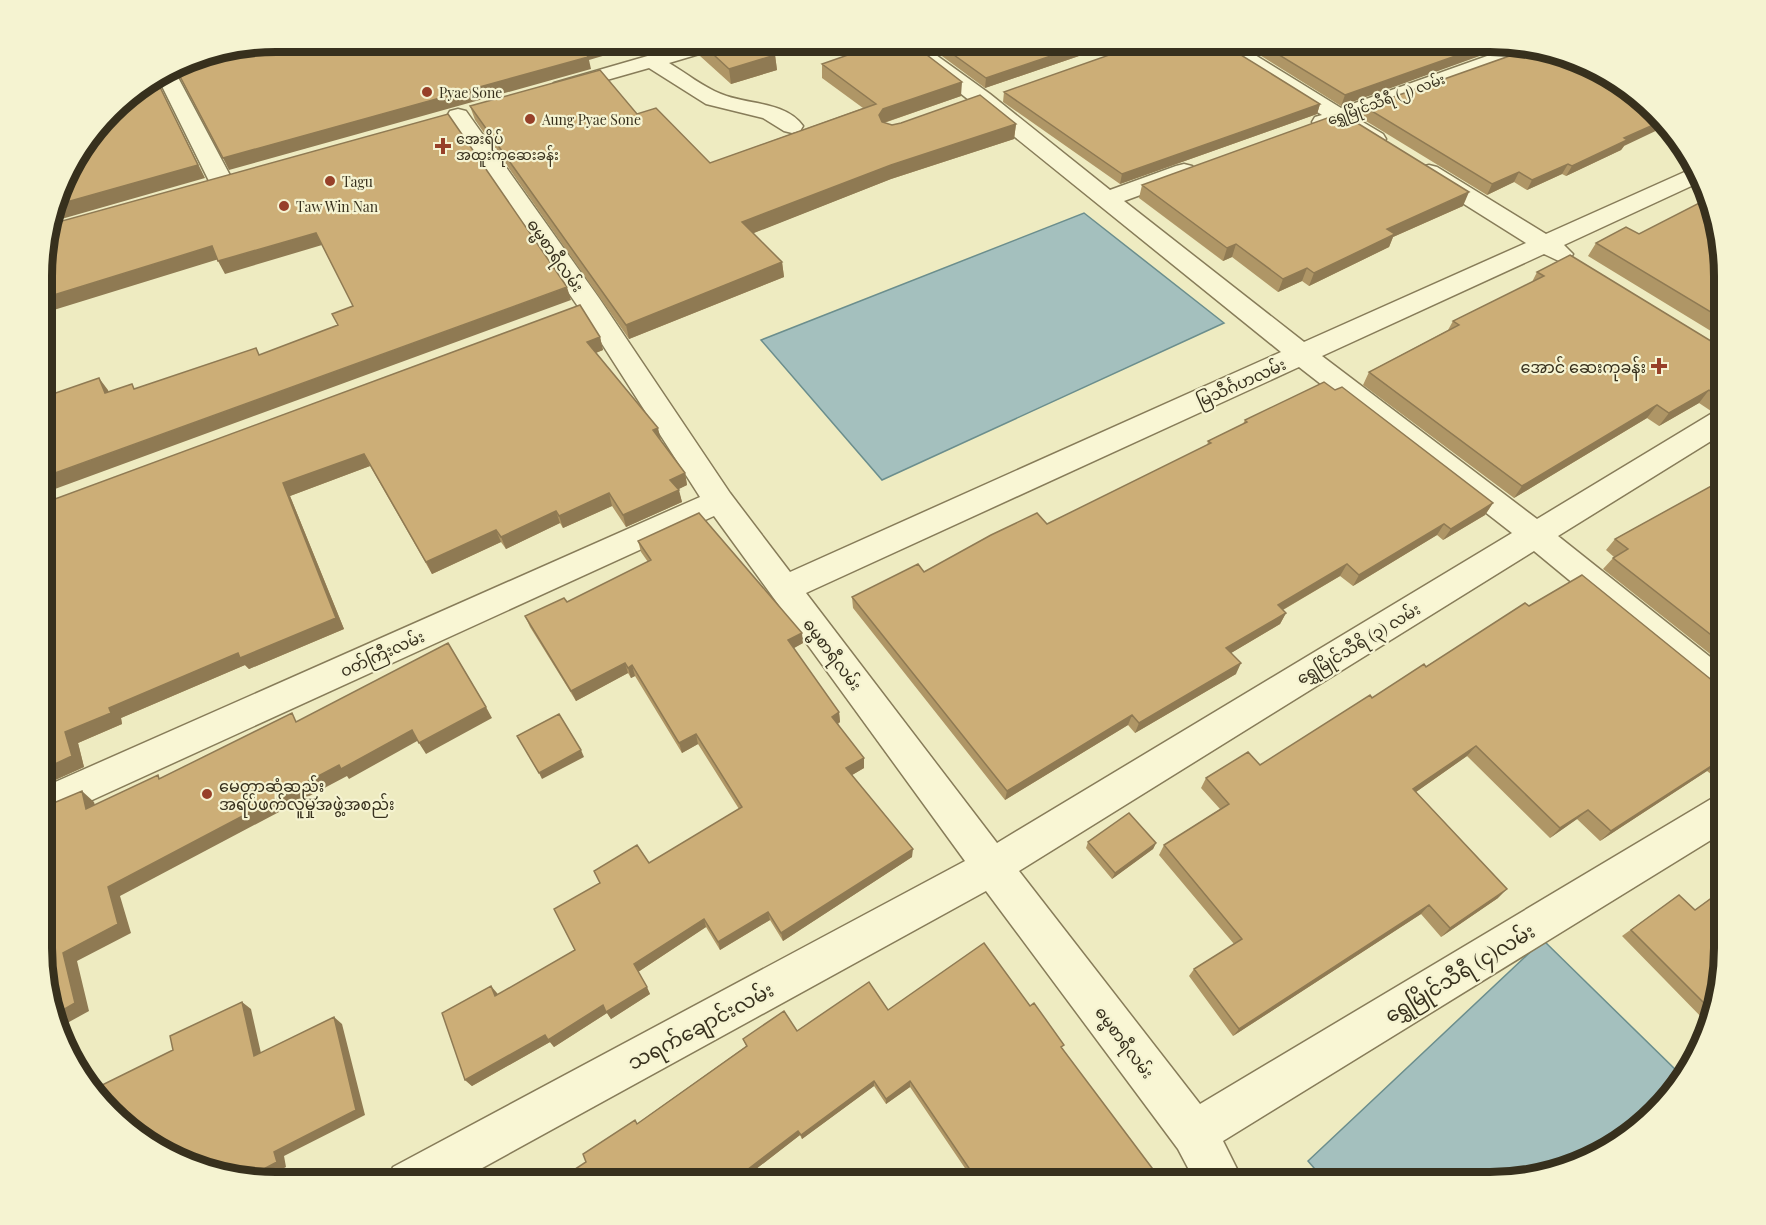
<svg xmlns="http://www.w3.org/2000/svg" width="1766" height="1225" font-family="'Playfair Display','Noto Sans Myanmar',serif">
	<rect width="100%" height="100%" fill="#eeebc1"/>
	<path fill="#a4c0be" stroke="#6b8e8d" stroke-width="1.5" d="M 1084,213 L 1224,323 L 882,480 L 761,340 Z
		M 1543,940 L 1683,1077 L 1676,1091 L 1594,1159 L 1490,1183 L 1327,1183 L 1308,1161 Z"/>
	<g fill="none" stroke-linecap="round" stroke-linejoin="round">
		<g stroke="#877c59" stroke-width="3">
			<path id="minor" d="M 696,42 L 729,42 L 726,46 L 669,63 C 686,73 703,87 721,94 C 747,105 785,101 803,126 L 800,131 L 792,133 L 784,131 L 763,118 L 706,104 L 649,68 L 561,93 L 554,91 L 550,87 L 554,83 Z
				M 895,42 L 918,42 L 990,94 L 1110,190 L 1176,166 L 1184,164 L 1192,166 L 1196,171 L 1192,176 L 1124,201 L 1304,342 L 1526,243 L 1421,177 L 1417,172 L 1421,167 L 1429,165 L 1437,167 L 1546,234 L 1689,170 L 1695,168 L 1700,182 L 1564,245 L 1573,254 L 1570,259 L 1561,262 L 1544,254 L 1322,356 L 1537,519 L 1714,412 L 1724,409 L 1724,433 L 1558,536 L 1724,668 L 1724,702 L 1712,698 L 1534,551 L 1019,871 L 1200,1104 L 1711,799 L 1724,794 L 1724,832 L 1223,1141 L 1244,1183 L 1196,1183 L 1178,1149 L 986,891 L 455,1183 L 386,1183 L 393,1167 L 965,861 L 714,516 L 44,822 L 44,787 L 700,497 L 579,308 L 447,116 L 450,111 L 458,109 L 466,111 L 599,298 L 730,493 L 790,572 L 1281,352 L 974,104 ZM 1299,367 L 1512,533 L 997,843 L 806,593 Z
				M 1209,42 L 1234,42 L 1341,108 L 1518,45 L 1539,49 L 1537,52 L 1356,118 L 1383,134 L 1386,139 L 1383,144 C 1366,148 1351,133 1337,125 L 1323,129 L 1315,127 L 1312,122 L 1315,117 L 1322,115 L 1212,46 Z
				M 173,68 L 233,181 L 229,186 L 221,188 L 213,186 L 209,181 L 158,78 Z"/>
		</g>
		<use href="#minor" fill="#f9f6d4" fill-rule="evenodd"/>
	</g>
	<path fill="#af9666" d="M 698,42 L 760,42 L 775,55 L 777,70 L 731,84 L 700,56 Z
		M 923,42 L 1120,42 L 985,88 Z
		M 1239,42 L 1504,42 L 1341,106 Z
		M 822,64 L 961,96 L 884,123 L 892,125 L 1016,124 L 1014,139 L 891,179 L 753,233 L 782,262 L 784,277 L 629,339 L 475,120 L 470,106 L 637,114 L 710,163 L 863,108 L 822,78 Z
		M 1004,92 L 1320,104 L 1317,114 L 1120,184 L 1003,102 Z
		M 1365,107 L 1624,146 L 1621,150 L 1566,176 L 1562,174 L 1527,190 L 1514,182 L 1487,195 L 1361,118 Z
		M 1142,185 L 1463,206 L 1393,237 L 1389,247 L 1309,286 L 1302,281 L 1278,292 L 1232,257 L 1223,261 L 1139,198 Z
		M 1639,234 L 1724,262 L 1724,339 L 1588,256 L 1596,243 Z
		M 1537,272 L 1724,349 L 1724,403 L 1711,411 L 1699,403 L 1659,426 L 1647,418 L 1514,498 L 1363,385 L 1369,372 L 1448,330 L 1453,321 L 1532,282 Z
		M 600,337 L 603,350 L 596,353 L 685,473 L 687,485 L 678,489 L 682,502 L 626,527 L 612,506 L 563,528 L 560,523 L 506,549 L 501,542 L 432,574 L 370,466 L 290,496 L 344,629 L 249,669 L 245,665 L 121,718 L 122,724 L 78,743 L 84,767 L 44,785 L 44,503 Z
		M 1245,420 L 1493,503 L 1485,515 L 1443,540 L 1437,535 L 1353,586 L 1340,576 L 1283,610 L 1286,613 L 1280,624 L 1231,653 L 1236,674 L 1135,733 L 1128,725 L 1005,800 L 853,608 L 852,597 L 924,572 L 1047,524 L 1207,446 L 1208,441 L 1243,424 Z
		M 1724,479 L 1724,665 L 1603,569 L 1614,557 L 1606,550 L 1615,539 Z
		M 638,541 L 803,643 L 793,648 L 839,712 L 840,722 L 838,724 L 864,768 L 852,775 L 912,857 L 783,941 L 770,920 L 720,950 L 706,927 L 638,972 L 650,994 L 611,1019 L 607,1013 L 554,1047 L 550,1042 L 472,1086 L 465,1080 L 497,993 L 498,995 L 575,950 L 600,883 L 594,871 L 649,863 L 739,809 L 698,744 L 682,753 L 635,676 L 631,678 L 628,673 L 576,701 L 530,627 L 525,616 L 567,602 L 648,562 L 641,552 Z
		M 1529,606 L 1722,689 L 1724,766 L 1711,774 L 1707,771 L 1600,841 L 1577,819 L 1550,838 L 1467,756 L 1416,792 L 1498,898 L 1441,937 L 1421,914 L 1233,1036 L 1189,976 L 1194,969 L 1234,944 L 1159,855 L 1164,845 L 1220,809 L 1201,788 L 1206,778 L 1260,765 L 1372,698 Z
		M 1088,842 L 1156,843 L 1153,849 L 1112,879 L 1086,848 Z
		M 1724,888 L 1724,963 L 1710,1026 L 1622,936 L 1679,895 L 1695,910 Z
		M 888,1010 L 1062,1049 L 1150,1176 L 1143,1183 L 975,1183 L 910,1087 L 886,1104 L 874,1086 L 802,1139 L 800,1135 L 738,1183 L 554,1183 L 586,1162 L 638,1123 L 746,1046 L 743,1039 L 797,1031 Z"/>
	<path fill="#8f7a53" d="M 607,42 L 639,42 L 640,45 L 589,60 L 591,69 L 229,170 L 223,158 Z
		M 1092,42 L 1120,42 L 985,88 L 986,78 Z
		M 1495,42 L 1504,42 L 1513,44 L 1341,106 L 1345,95 Z
		M 775,55 L 777,70 L 731,84 L 729,69 Z
		M 156,79 L 205,178 L 51,222 L 56,205 Z
		M 962,82 L 961,96 L 883,123 L 879,129 L 879,115 L 883,109 Z
		M 1320,104 L 1317,114 L 1120,184 L 1122,174 Z
		M 1660,122 L 1664,127 L 1624,146 L 1621,150 L 1566,176 L 1572,166 L 1624,138 Z
		M 1016,124 L 1014,139 L 891,179 L 744,237 L 742,222 L 891,165 Z
		M 1568,164 L 1562,174 L 1527,190 L 1532,180 Z
		M 1519,172 L 1514,182 L 1487,195 L 1492,184 Z
		M 1469,192 L 1463,206 L 1393,237 L 1389,247 L 1309,286 L 1314,273 L 1387,229 Z
		M 316,233 L 322,245 L 225,274 L 218,261 Z
		M 1236,244 L 1232,257 L 1223,261 L 1227,248 Z
		M 212,246 L 219,259 L 44,313 L 44,298 Z
		M 782,262 L 784,277 L 629,339 L 626,325 Z
		M 1307,268 L 1302,281 L 1278,292 L 1283,279 Z
		M 567,287 L 571,300 L 44,493 L 44,477 Z
		M 600,337 L 603,350 L 590,355 L 587,342 Z
		M 99,378 L 108,390 L 114,406 L 105,393 Z
		M 1709,390 L 1699,403 L 1659,426 L 1669,413 Z
		M 1724,397 L 1724,403 L 1711,411 L 1722,398 Z
		M 1657,405 L 1647,418 L 1514,498 L 1522,486 Z
		M 658,428 L 661,440 L 653,430 Z
		M 364,454 L 370,466 L 290,496 L 344,629 L 249,669 L 245,665 L 121,718 L 122,724 L 78,743 L 84,767 L 44,785 L 44,769 L 65,732 L 109,708 L 283,483 Z
		M 685,473 L 687,485 L 673,492 L 670,480 Z
		M 679,490 L 682,502 L 626,527 L 623,515 Z
		M 609,493 L 612,506 L 563,528 L 559,516 Z
		M 1493,503 L 1485,515 L 1443,540 L 1451,529 Z
		M 556,511 L 560,523 L 506,549 L 501,537 Z
		M 1444,524 L 1437,535 L 1353,586 L 1359,575 Z
		M 496,530 L 501,542 L 432,574 L 426,562 Z
		M 1347,564 L 1340,576 L 1272,616 L 1278,605 Z
		M 1286,613 L 1280,624 L 1221,659 L 1226,648 Z
		M 802,633 L 803,643 L 789,651 L 788,640 Z
		M 625,663 L 628,673 L 576,701 L 571,691 Z
		M 1241,663 L 1236,674 L 1135,733 L 1139,723 Z
		M 632,665 L 635,676 L 631,678 L 628,668 Z
		M 486,707 L 492,718 L 426,754 L 419,743 Z
		M 839,712 L 840,722 L 833,726 L 832,717 Z
		M 1132,715 L 1128,725 L 1005,800 L 1007,791 Z
		M 412,730 L 419,740 L 349,779 L 347,776 L 120,896 L 131,933 L 77,961 L 89,1011 L 60,1027 L 56,1014 L 63,953 L 108,887 L 339,765 Z
		M 696,734 L 698,744 L 682,753 L 679,743 Z
		M 1476,746 L 1467,756 L 1406,799 L 1413,789 Z
		M 581,750 L 584,757 L 542,779 L 539,773 Z
		M 864,758 L 864,768 L 847,778 L 846,768 Z
		M 1719,761 L 1707,771 L 1600,841 L 1611,831 Z
		M 82,791 L 94,802 L 99,819 L 86,809 Z
		M 1588,810 L 1577,819 L 1550,838 L 1560,828 Z
		M 1156,843 L 1153,849 L 1112,879 L 1115,873 Z
		M 913,849 L 912,857 L 783,941 L 781,933 Z
		M 1507,889 L 1498,898 L 1441,937 L 1450,928 Z
		M 1429,905 L 1421,914 L 1233,1036 L 1239,1029 Z
		M 768,912 L 770,920 L 720,950 L 718,942 Z
		M 704,919 L 706,927 L 638,972 L 634,964 Z
		M 491,986 L 497,993 L 501,1003 L 495,996 Z
		M 647,987 L 650,994 L 611,1019 L 607,1013 L 554,1047 L 550,1042 L 472,1086 L 465,1080 L 545,1035 L 603,1005 Z
		M 242,1002 L 251,1009 L 263,1062 L 254,1056 Z
		M 334,1017 L 342,1024 L 365,1115 L 284,1156 L 286,1167 L 258,1182 L 245,1179 L 274,1152 Z
		M 874,1081 L 874,1086 L 802,1139 L 801,1135 Z
		M 910,1081 L 910,1087 L 886,1104 L 886,1099 Z
		M 798,1131 L 800,1135 L 738,1183 L 730,1183 Z"/>
	<path fill="#ccae77" stroke="#8f7a53" stroke-width="1.5" d="M 276,42 L 607,42 L 582,49 L 588,57 L 223,158 L 175,67 L 187,60 Z
		M 700,42 L 760,42 L 775,55 L 729,69 Z
		M 885,42 L 910,42 L 962,82 L 883,109 L 879,115 L 882,122 L 892,125 L 901,123 L 980,95 L 1016,124 L 891,165 L 742,222 L 782,262 L 626,325 L 470,106 L 600,70 L 637,114 L 656,108 L 710,163 L 876,104 L 822,64 Z
		M 936,42 L 1092,42 L 986,78 Z
		M 1146,42 L 1220,42 L 1320,104 L 1122,174 L 1004,92 Z
		M 1258,42 L 1495,42 L 1345,95 Z
		M 1532,48 L 1565,55 L 1632,90 L 1660,122 L 1624,138 L 1627,140 L 1572,166 L 1568,164 L 1532,180 L 1519,172 L 1492,184 L 1365,107 Z
		M 156,79 L 198,165 L 56,205 L 66,172 L 122,100 Z
		M 1341,113 L 1469,192 L 1387,229 L 1395,234 L 1314,273 L 1307,268 L 1283,279 L 1236,244 L 1227,248 L 1142,185 Z
		M 448,114 L 567,287 L 44,477 L 44,397 L 99,378 L 105,393 L 132,384 L 134,389 L 256,348 L 259,355 L 338,325 L 332,314 L 353,306 L 316,233 L 218,261 L 212,246 L 44,298 L 44,246 L 51,224 Z
		M 1705,200 L 1724,262 L 1724,320 L 1596,243 L 1626,227 L 1639,234 Z
		M 1570,255 L 1724,349 L 1724,397 L 1722,398 L 1709,390 L 1669,413 L 1657,405 L 1522,486 L 1369,372 L 1459,325 L 1453,321 L 1544,276 L 1537,272 Z
		M 580,305 L 600,337 L 587,342 L 658,428 L 653,430 L 685,473 L 670,480 L 679,490 L 623,515 L 609,493 L 559,516 L 556,511 L 501,537 L 496,530 L 426,562 L 364,454 L 283,483 L 336,618 L 240,658 L 238,653 L 109,708 L 111,713 L 65,732 L 72,756 L 44,769 L 44,503 Z
		M 1324,382 L 1335,390 L 1342,387 L 1493,503 L 1451,529 L 1444,524 L 1359,575 L 1347,564 L 1278,605 L 1286,613 L 1226,648 L 1241,663 L 1139,723 L 1132,715 L 1007,791 L 852,597 L 918,564 L 924,572 L 991,535 L 1037,513 L 1047,524 L 1211,443 L 1208,441 L 1247,422 L 1245,420 Z
		M 1724,479 L 1724,645 L 1613,558 L 1628,549 L 1615,539 Z
		M 699,513 L 802,633 L 788,640 L 839,712 L 832,717 L 864,758 L 846,768 L 913,849 L 781,933 L 768,912 L 718,942 L 704,919 L 634,964 L 647,987 L 606,1012 L 603,1005 L 548,1040 L 545,1035 L 465,1080 L 442,1013 L 491,986 L 495,996 L 575,950 L 554,909 L 600,883 L 594,871 L 637,845 L 649,863 L 742,807 L 696,734 L 679,743 L 632,665 L 628,668 L 625,663 L 571,691 L 525,616 L 564,598 L 567,602 L 651,560 L 638,541 Z
		M 1582,575 L 1724,690 L 1724,764 L 1719,761 L 1611,831 L 1588,810 L 1560,828 L 1476,746 L 1413,789 L 1507,889 L 1450,928 L 1429,905 L 1239,1029 L 1194,969 L 1242,939 L 1164,845 L 1229,804 L 1206,778 L 1248,752 L 1260,765 L 1370,695 L 1372,698 L 1424,664 L 1426,667 L 1525,603 L 1529,606 Z
		M 448,643 L 486,707 L 419,743 L 412,730 L 341,769 L 339,765 L 108,887 L 118,924 L 63,953 L 75,1003 L 56,1014 L 44,979 L 44,807 L 82,791 L 86,809 L 158,775 L 159,779 L 292,713 L 296,722 Z
		M 559,714 L 581,750 L 539,773 L 517,736 Z
		M 1129,813 L 1156,843 L 1115,873 L 1088,842 Z
		M 1724,889 L 1724,963 L 1714,1013 L 1631,930 L 1679,895 L 1695,910 Z
		M 984,943 L 1030,1006 L 1034,1003 L 1064,1045 L 1061,1047 L 1155,1172 L 1142,1183 L 979,1183 L 910,1081 L 886,1099 L 874,1081 L 801,1135 L 798,1131 L 730,1183 L 554,1183 L 586,1162 L 583,1154 L 635,1120 L 637,1124 L 747,1046 L 743,1039 L 784,1011 L 797,1031 L 869,982 L 888,1010 Z
		M 242,1002 L 254,1056 L 334,1017 L 356,1110 L 274,1152 L 277,1162 L 245,1179 L 201,1170 L 134,1135 L 94,1089 L 173,1050 L 170,1036 Z"/>
	<g fill="#974029" stroke="#f5f3d1" stroke-width="2">
		<circle cx="427" cy="92" r="6"/>
		<circle cx="530" cy="119" r="6"/>
		<path d="M440 137h6v6h6v6h-6v6h-6v-6h-6v-6h6z"/>
		<circle cx="330" cy="181" r="6"/>
		<circle cx="284" cy="206" r="6"/>
		<path d="M1656 357h6v6h6v6h-6v6h-6v-6h-6v-6h6z"/>
		<circle cx="207" cy="794" r="6"/>
	</g>
	<g text-anchor="middle" dominant-baseline="central" stroke-width="4.5" stroke-linejoin="round" paint-order="stroke">
		<g font-size="14" fill="#37301d" stroke="#f5f3d1" text-anchor="start">
			<text x="439" y="92">Pyae Sone</text>
			<text x="542" y="119">Aung Pyae Sone</text>
			<text x="456" y="138">အေးရိပ်<tspan x="456" dy="16">အထူးကုဆေးခန်း</tspan></text>
			<text x="342" y="181">Tagu</text>
			<text x="296" y="206">Taw Win Nan</text>
		</g>
		<g font-size="14" fill="#37301d" stroke="#f5f3d1">
			<text transform="translate(1386 99) rotate(-20)">ရွှေမြိုင်သီရီ (၂) လမ်း</text>
		</g>
		<g font-size="16" fill="#37301d" stroke="#f5f3d1">
			<text transform="translate(556 255) rotate(55)">ဓမ္မစာရီလမ်း</text>
			<text transform="translate(1241 382) rotate(-24)">မြသီင်္ဂဟလမ်း</text>
			<text transform="translate(1358 643) rotate(-31)">ရွှေမြိုင်သီရိ (၃) လမ်း</text>
			<text transform="translate(382 653) rotate(-24)">၀တ်ကြီးလမ်း</text>
			<text transform="translate(833 654) rotate(53)">ဓမ္မစာရီလမ်း</text>
			<text transform="translate(1125 1042) rotate(53)">ဓမ္မစာရီလမ်း</text>
		</g>
		<g font-size="16" fill="#37301d" stroke="#f5f3d1" text-anchor="end">
			<text x="1646" y="366">အောင် ဆေးကုခန်း</text>
			<text x="219" y="785" text-anchor="start">မေတ္တာဆုံဆည်း<tspan x="219" dy="18">အရပ်ဖက်လူမှုအဖွဲ့အစည်း</tspan></text>
		</g>
		<g font-size="20" fill="#37301d" stroke="#f5f3d1">
			<text transform="translate(1459 972) rotate(-31)">ရွှေမြိုင်သီရီ (၄)လမ်း</text>
			<text transform="translate(700 1025) rotate(-28)">သရက်ချောင်းလမ်း</text>
		</g>
	</g>
	<path d="M0 0H1766V1225H0ZM276 52H1490A224 224 0 0 1 1714 276V948A224 224 0 0 1 1490 1172H276A224 224 0 0 1 52 948V276A224 224 0 0 1 276 52Z" fill="#f5f3d1" fill-rule="evenodd"/>
	<path fill="none" stroke="#37301d" stroke-width="8" d="M276 52H1490A224 224 0 0 1 1714 276V948A224 224 0 0 1 1490 1172H276A224 224 0 0 1 52 948V276A224 224 0 0 1 276 52Z"/>
</svg>
